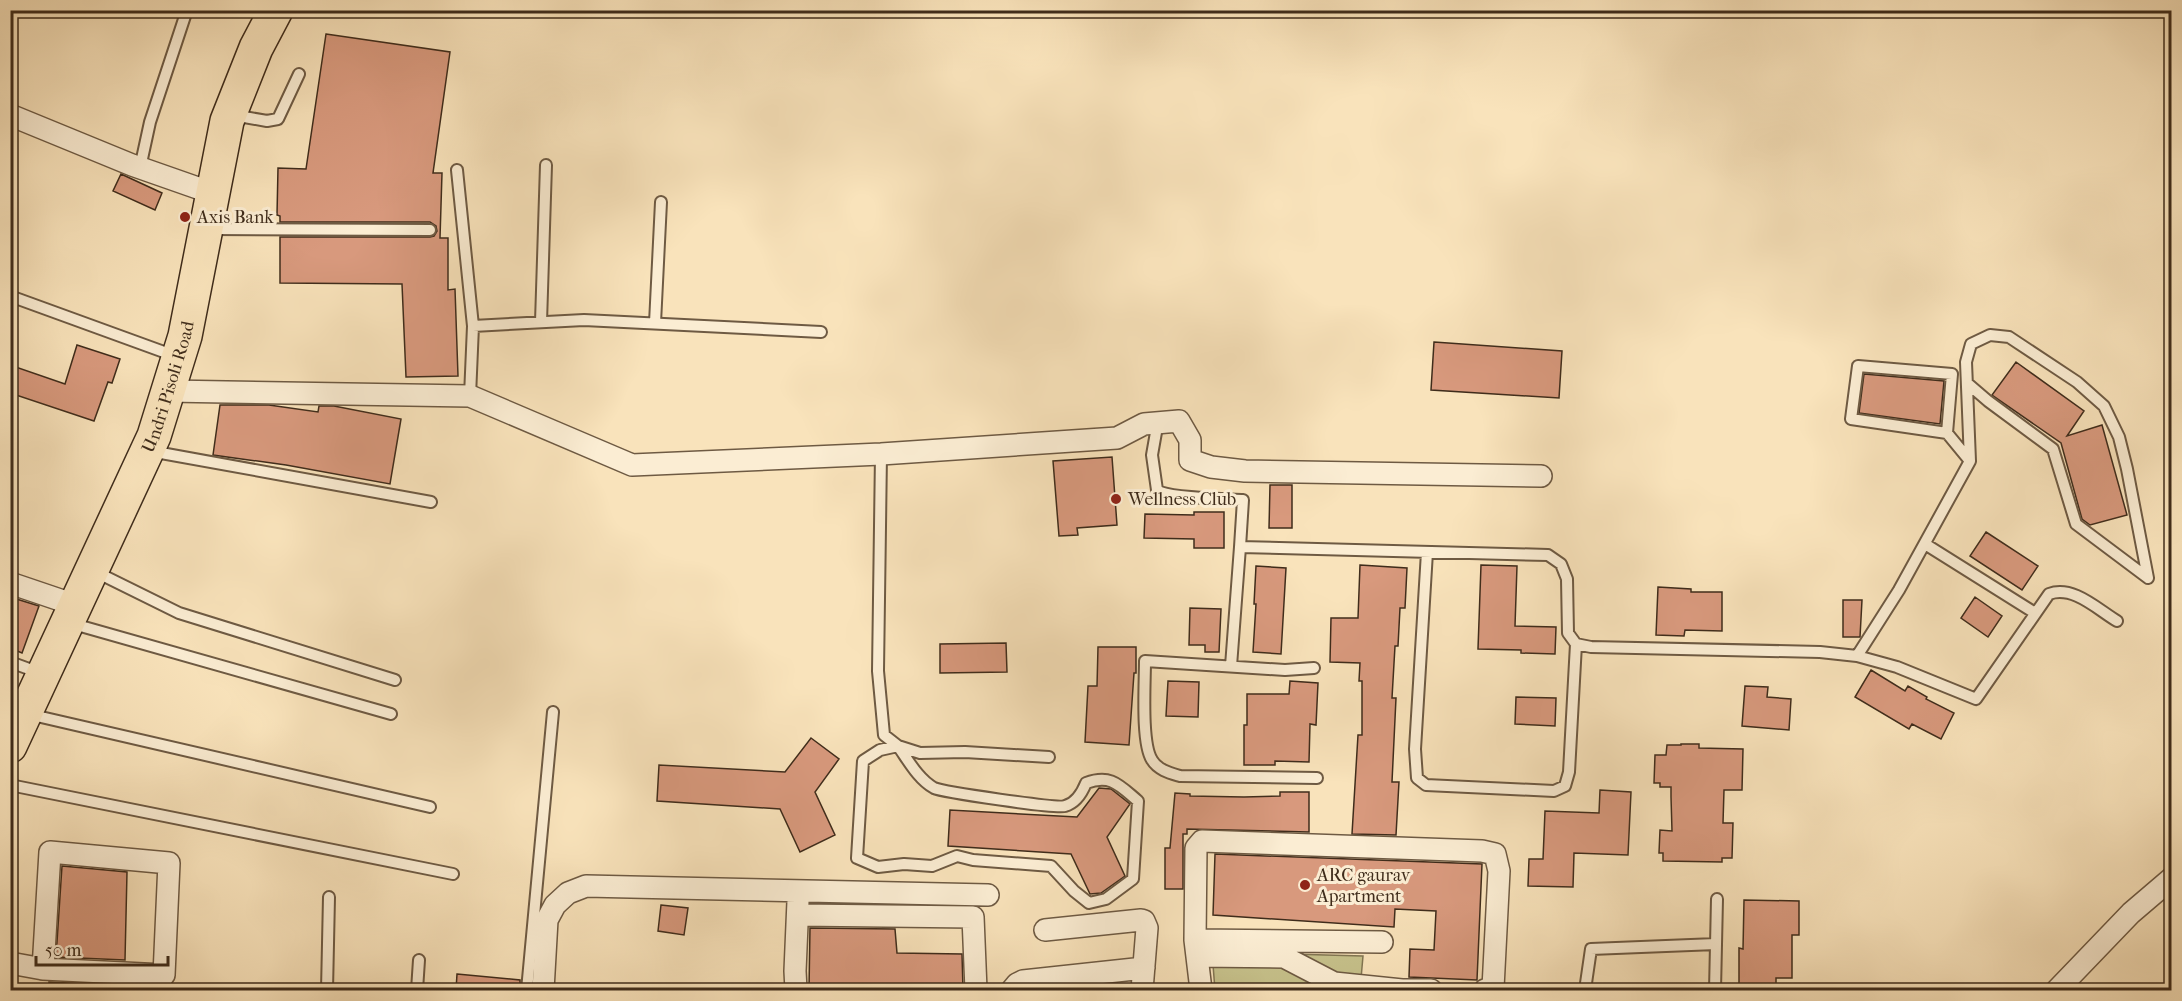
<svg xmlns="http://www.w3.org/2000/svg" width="2182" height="1001" font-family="'IM FELL French Canon',serif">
	<rect width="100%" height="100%" fill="#f9e3bb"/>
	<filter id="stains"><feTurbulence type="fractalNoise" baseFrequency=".00333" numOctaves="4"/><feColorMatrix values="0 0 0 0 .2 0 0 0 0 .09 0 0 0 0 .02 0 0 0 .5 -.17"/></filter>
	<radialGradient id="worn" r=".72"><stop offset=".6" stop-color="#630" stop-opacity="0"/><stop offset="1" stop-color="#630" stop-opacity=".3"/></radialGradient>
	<path fill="#c6c18b" stroke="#827653" stroke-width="1.5" d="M 1212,952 L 1363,956 L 1360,990 L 1215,990 Z"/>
	<path fill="#d8997d" stroke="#3f2c1b" stroke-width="1.5" d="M 326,34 L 450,52 L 433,173 L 442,173 L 440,238 L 448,238 L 448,290 L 455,289 L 458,376 L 406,377 L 402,284 L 280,283 L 280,237 L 430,237 L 434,236 L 437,231 L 436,226 L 430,222 L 280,222 L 280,216 L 277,215 L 278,168 L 306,169 Z
		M 121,174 L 162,193 L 155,210 L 113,191 Z
		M 1434,342 L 1562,351 L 1559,398 L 1431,390 Z
		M 77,345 L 120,359 L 112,383 L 108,382 L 94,421 L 10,393 L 10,365 L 65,384 Z
		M 2016,362 L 2084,411 L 2067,436 L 2102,425 L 2127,515 L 2090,525 L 2082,519 L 2061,443 L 1992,395 Z
		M 1864,374 L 1944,381 L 1940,424 L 1859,413 Z
		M 220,405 L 269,405 L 318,412 L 319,406 L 334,406 L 401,419 L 390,484 L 286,465 L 213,455 Z
		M 1112,457 L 1117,525 L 1077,528 L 1078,535 L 1059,536 L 1053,461 Z
		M 1270,485 L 1292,485 L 1292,528 L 1269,528 Z
		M 1194,512 L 1224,512 L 1224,548 L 1194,548 L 1194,539 L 1144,538 L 1145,514 L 1194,515 Z
		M 1986,532 L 2038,566 L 2022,590 L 1970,556 Z
		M 1360,565 L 1407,568 L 1405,608 L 1400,608 L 1398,646 L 1395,646 L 1392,698 L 1396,698 L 1392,782 L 1399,782 L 1396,835 L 1352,834 L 1358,735 L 1362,735 L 1362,681 L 1359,681 L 1360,663 L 1330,662 L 1331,618 L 1358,618 Z
		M 1481,565 L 1517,566 L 1515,626 L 1556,627 L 1555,654 L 1521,653 L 1521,650 L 1478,649 Z
		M 1256,566 L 1286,568 L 1281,654 L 1253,652 L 1256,604 L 1254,604 Z
		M 1658,587 L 1691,589 L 1691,592 L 1722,592 L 1722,631 L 1685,630 L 1684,636 L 1656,635 Z
		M 10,597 L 39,606 L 22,653 L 10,648 Z
		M 1975,597 L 2002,616 L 1988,637 L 1961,618 Z
		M 1843,600 L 1862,600 L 1860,637 L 1843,637 Z
		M 1190,608 L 1221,609 L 1219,652 L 1205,652 L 1205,645 L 1189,645 Z
		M 1006,643 L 1007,672 L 940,673 L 940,644 Z
		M 1098,647 L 1136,647 L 1136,673 L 1134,673 L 1129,745 L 1085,742 L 1088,686 L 1097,686 Z
		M 1871,670 L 1905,691 L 1908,686 L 1927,697 L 1926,699 L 1954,713 L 1941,739 L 1912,724 L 1909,729 L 1855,697 Z
		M 1168,681 L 1199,682 L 1198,717 L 1166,716 Z
		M 1290,681 L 1318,683 L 1316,725 L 1310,724 L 1309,762 L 1275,761 L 1275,765 L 1244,765 L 1244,725 L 1247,725 L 1247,694 L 1289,694 Z
		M 1745,686 L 1768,687 L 1767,697 L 1791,699 L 1789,730 L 1742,726 Z
		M 1516,697 L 1556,698 L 1555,726 L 1515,724 Z
		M 811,738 L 839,759 L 815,792 L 835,835 L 800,852 L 780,809 L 657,801 L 659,765 L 785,772 Z
		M 1681,744 L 1699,744 L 1699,748 L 1743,749 L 1742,790 L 1724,790 L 1723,823 L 1733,823 L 1732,858 L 1722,858 L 1722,862 L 1663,861 L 1663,853 L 1659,853 L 1660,830 L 1672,831 L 1671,797 L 1671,787 L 1660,787 L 1660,783 L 1654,783 L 1655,755 L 1666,755 L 1667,745 L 1681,745 Z
		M 1099,788 L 1111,789 L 1130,804 L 1107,837 L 1125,876 L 1101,893 L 1090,894 L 1071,854 L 948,846 L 950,810 L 1077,817 Z
		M 1600,790 L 1631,792 L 1628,855 L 1574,853 L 1573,887 L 1528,886 L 1529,859 L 1543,859 L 1545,811 L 1599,813 Z
		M 1280,792 L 1309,792 L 1309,832 L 1187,829 L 1187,834 L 1183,834 L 1183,889 L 1165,889 L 1165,848 L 1170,848 L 1175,793 L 1190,794 L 1190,796 L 1244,797 L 1280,796 Z
		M 1215,854 L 1482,864 L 1477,980 L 1409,977 L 1410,949 L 1434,950 L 1436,911 L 1395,909 L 1394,927 L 1213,915 Z
		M 62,866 L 127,872 L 125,960 L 56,957 Z
		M 1744,900 L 1799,901 L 1799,935 L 1792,935 L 1792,978 L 1776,978 L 1776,990 L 1739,990 L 1739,948 L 1743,949 Z
		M 661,905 L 688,908 L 684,935 L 658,931 Z
		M 810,928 L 895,929 L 897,953 L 962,954 L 963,990 L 901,990 L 902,986 L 809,990 Z
		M 457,974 L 520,980 L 520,990 L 456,990 Z
		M 49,982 L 124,986 L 124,990 L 49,990 Z"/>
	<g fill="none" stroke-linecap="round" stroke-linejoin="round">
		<g stroke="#6e5a43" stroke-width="14">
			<path id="service" d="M 233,115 L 267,121 L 278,119 L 299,74
				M 140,168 L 150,122 L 187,10
				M 457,170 L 473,326 L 470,396
				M 211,229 L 430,230
				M 10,296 L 175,356
				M 541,322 L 546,165
				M 655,323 L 661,202
				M 473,326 L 584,320 L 821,332
				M 1967,383 L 1988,401 L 2053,449 L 2076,524 L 2148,578
				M 1158,421 L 1152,455 L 1157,490 C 1166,498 1227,499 1243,500 L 1240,547 L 1548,555 L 1561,564 L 1567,579 L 1568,633 L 1576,644 L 1591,647 L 1820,652 L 1857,656 L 1897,667 L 1976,699 L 2049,594 C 2073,585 2097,609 2117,621
				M 1947,433 L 1952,374 L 1858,366 L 1851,419 L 1947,433 L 1970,461
				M 150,451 L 431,502
				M 881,454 L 878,671 L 884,735 L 898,746 L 920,753 L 965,752 L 1049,757
				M 1925,544 L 2035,613
				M 1427,552 L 1415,749 L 1417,778 L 1426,785 L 1554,791 L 1565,786 L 1569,772 L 1576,644
				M 94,571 L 179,613 L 395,680
				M 70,623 L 391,714
				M 1857,656 L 1899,590 L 1970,461 L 1966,362 L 1971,344 L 1990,335 L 2009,337 L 2077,382 L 2104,406 L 2119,437 L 2127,469 L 2148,578
				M 10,662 L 40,673
				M 1231,666 L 1240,547
				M 1314,668 L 1285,670 L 1145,661 C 1145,683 1141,743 1152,760 C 1158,770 1170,773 1180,776 L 1317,778
				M 28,714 L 430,807
				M 898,746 C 908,760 918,779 934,788 C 943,792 1057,809 1065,806 C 1076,803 1082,793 1086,783 C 1111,774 1119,785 1138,801 L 1133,879 L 1106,899 L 1089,903 L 1074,891 L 1051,866 L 973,860 L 957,856 L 932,866 L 904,864 L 878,867 L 857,858 L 863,761 L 880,750 Z
				M 10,785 L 453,874
				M 327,990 L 329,897
				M 417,990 L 419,960
				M 527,990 L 553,712
				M 1585,990 L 1591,949 L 1716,944
				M 1715,990 L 1717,899"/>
		</g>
		<g stroke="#6e5a43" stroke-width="24">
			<path id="minor" d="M 10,115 L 132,165 L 212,193
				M 168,391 L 470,396 L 632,465 L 881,454 L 1117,438 L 1144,424 L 1179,421 L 1190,440 L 1190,460 L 1211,467 L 1245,471 L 1541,476
				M 10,583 L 75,605
				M 798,915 L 973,917 L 976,990
				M 1045,930 L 1141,920 L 1144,921 L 1147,928 L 1142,990
				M 1195,940 L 1196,848 L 1202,841 L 1482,851 L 1495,854 L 1499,871 L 1493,988 L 1485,990
				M 1197,956 L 1284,957 L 1334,983 L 1402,990 L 1431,990
				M 10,963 L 43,969 L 164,975 L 169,863 L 50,852 L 43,969
				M 543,990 L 547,920 L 555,905 L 568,893 L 586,886 L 988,895
				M 796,990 L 795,971 L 798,901
				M 1012,990 L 1017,984 L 1023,981 L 1144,968
				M 1201,990 L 1195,940 L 1382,942
				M 2057,990 L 2131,913 L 2172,878"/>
		</g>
		<g stroke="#3f2c1b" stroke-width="36">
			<g id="trunk">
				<path id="s1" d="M 10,746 L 154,436 L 185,336 L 227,121 L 256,48 L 276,10"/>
			</g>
		</g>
		<use href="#service" stroke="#fbedd3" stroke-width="10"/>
		<use href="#minor" stroke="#fbedd3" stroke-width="21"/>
		<use href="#trunk" stroke="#f9e3bb" stroke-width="33"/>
	</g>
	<g fill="#8f2418" stroke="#fbedd3" stroke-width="2">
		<circle cx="185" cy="217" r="6"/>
		<circle cx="1116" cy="499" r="6"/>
		<circle cx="1305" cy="885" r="6"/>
	</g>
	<g text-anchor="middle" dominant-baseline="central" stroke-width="6" stroke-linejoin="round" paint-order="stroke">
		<g font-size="18" fill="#3f2c1b" stroke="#fbedd3" text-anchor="start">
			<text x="197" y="217">Axis Bank</text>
			<text x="1128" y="499">Wellness Club</text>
			<text x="1317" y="875">ARC gaurav<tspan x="1317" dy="21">Apartment</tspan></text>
		</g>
		<g font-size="18" fill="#3f2c1b" stroke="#fbedd3">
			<text stroke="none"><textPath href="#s1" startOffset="393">Undri Pisoli Road</textPath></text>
		</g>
	</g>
	<rect width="2182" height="1001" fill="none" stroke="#f9e3bb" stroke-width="36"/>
	<rect x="12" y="12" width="2158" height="977" fill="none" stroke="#3f2c1b" stroke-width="3"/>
	<rect x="18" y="18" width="2146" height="965" fill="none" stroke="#3f2c1b" stroke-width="1.5"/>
	<path d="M36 956v9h132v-9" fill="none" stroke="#3f2c1b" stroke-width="3"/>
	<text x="45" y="956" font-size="18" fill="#3f2c1b" stroke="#fbedd3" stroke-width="4.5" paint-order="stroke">50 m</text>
	<rect width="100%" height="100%" filter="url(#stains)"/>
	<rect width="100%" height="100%" fill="url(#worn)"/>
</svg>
